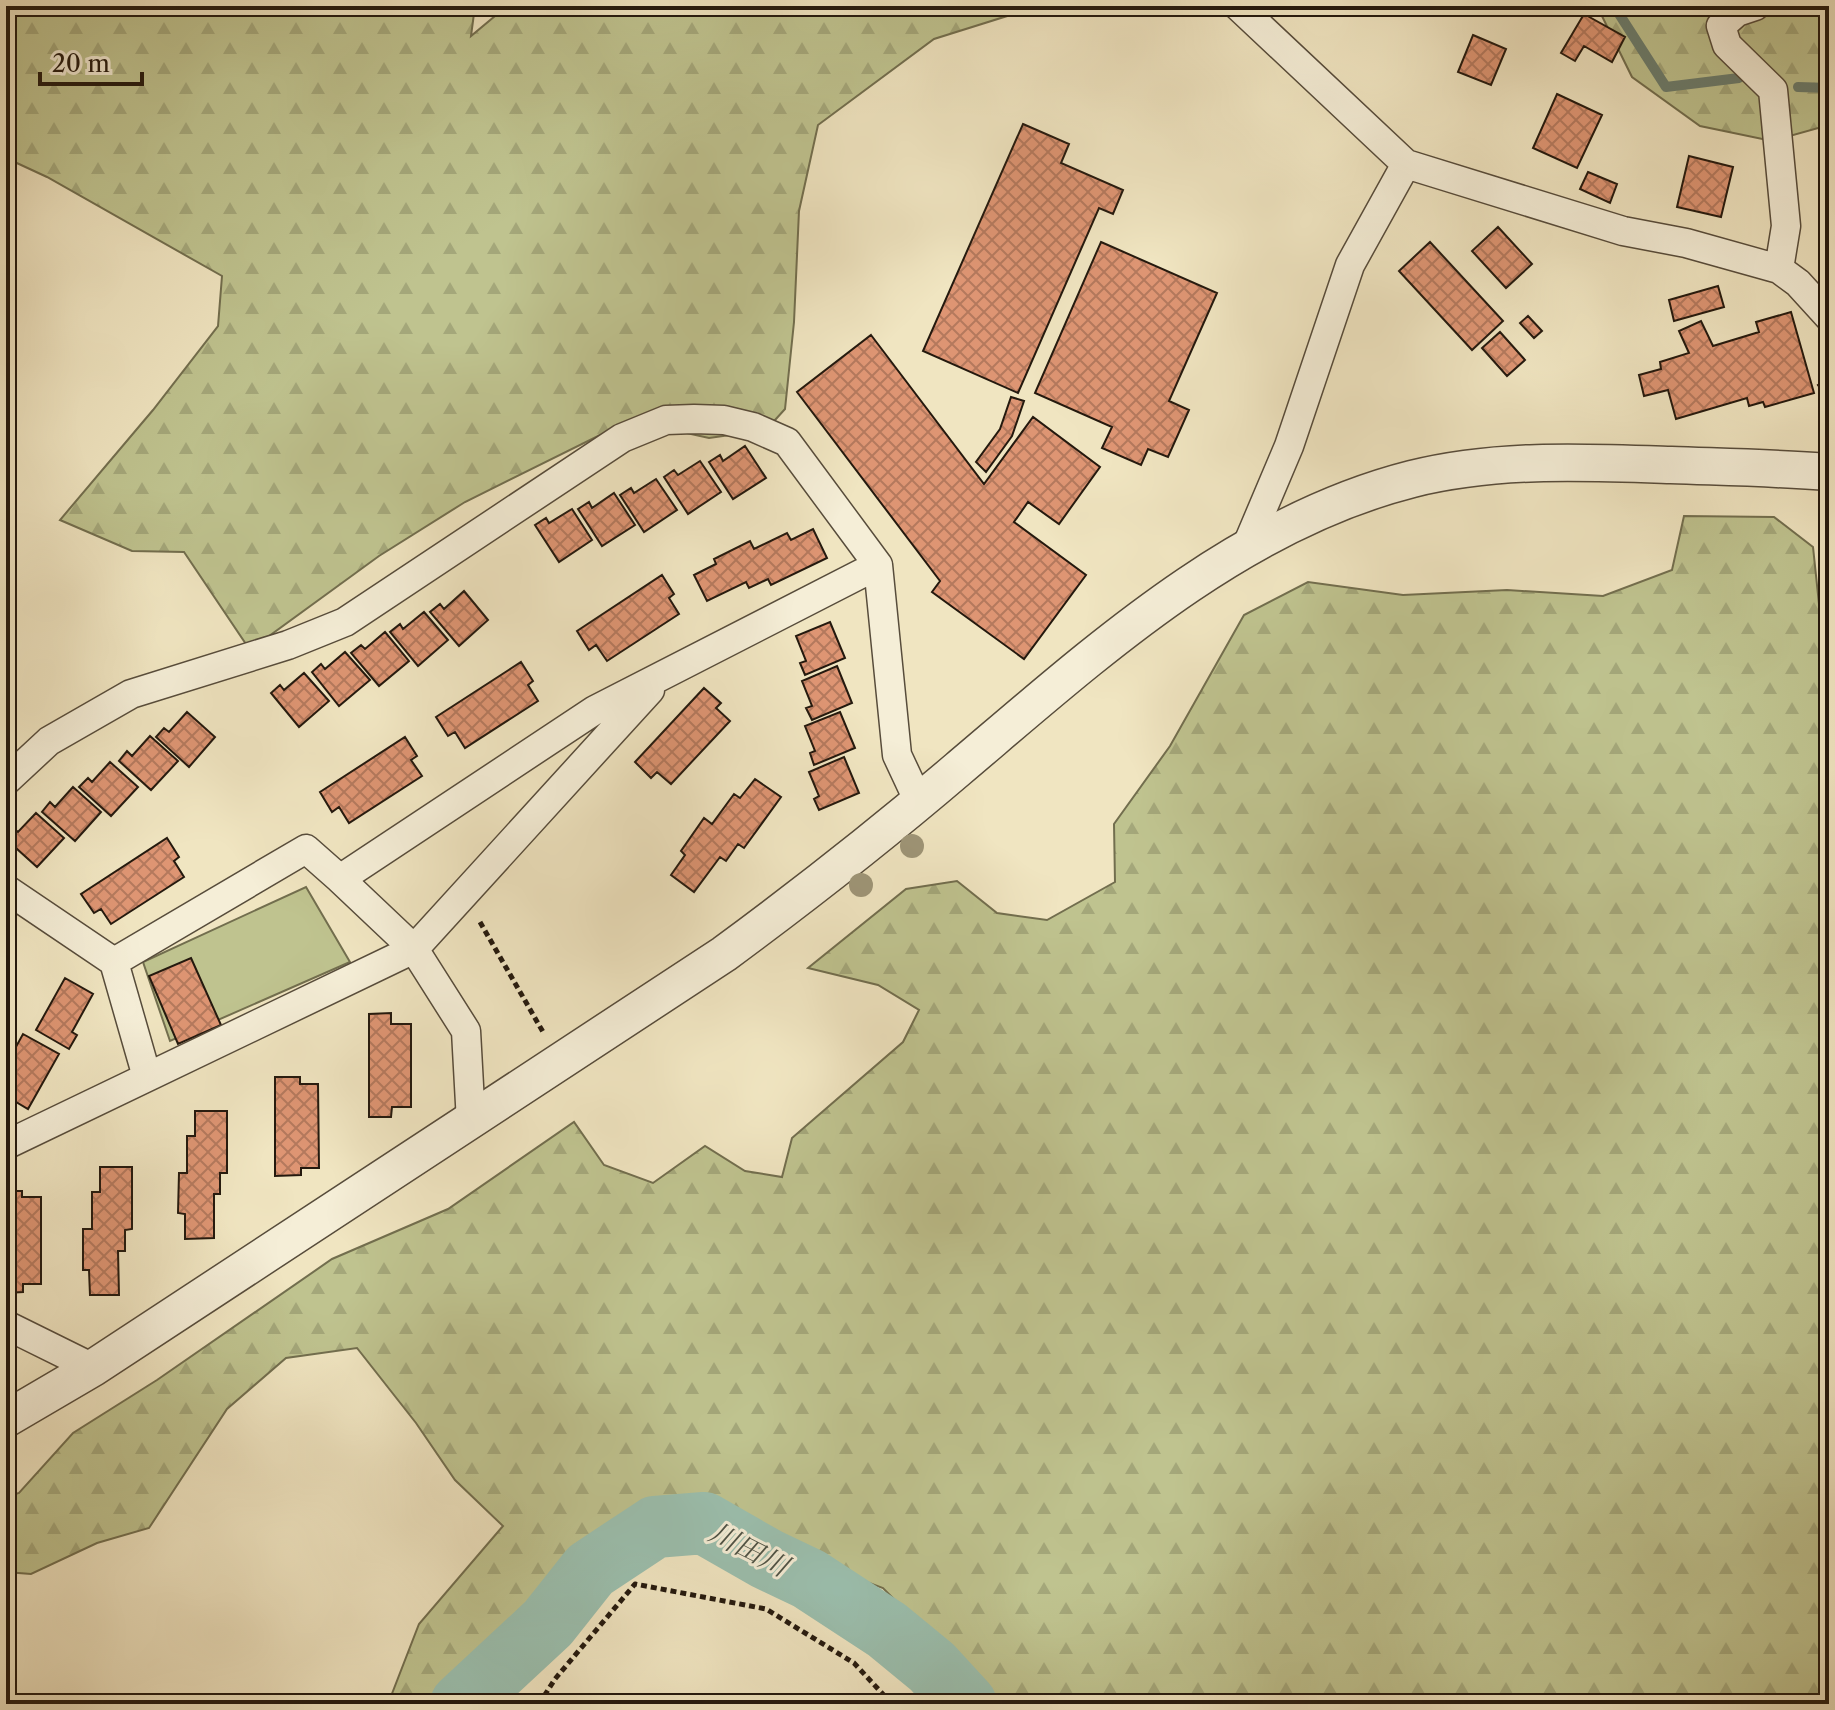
<svg xmlns="http://www.w3.org/2000/svg" width="1835" height="1710" font-family="'Libre Caslon Text','Noto Serif JP',serif">
	<defs>
		<pattern id="forest-firs" width="22" height="20" patternUnits="userSpaceOnUse" patternTransform="scale(2)"><rect width="22" height="20" fill="#bfc38f"/><path d="M5 1l3.5 6h-7zM16 11l3.5 6h-7z" fill="#a4a77a"/></pattern>
		<pattern id="building-cross-hatch" width="8" height="8" patternUnits="userSpaceOnUse" patternTransform="scale(2)"><rect width="8" height="8" fill="#de9573"/><path d="M0 0l8 8M0 8l8-8" fill="none" stroke="#b4795d"/></pattern>
	</defs>
	<rect width="100%" height="100%" fill="#f0e5c1"/>
	<filter id="stains"><feTurbulence type="fractalNoise" baseFrequency=".0025" numOctaves="4"/><feColorMatrix values="0 0 0 0 .2 0 0 0 0 .09 0 0 0 0 .02 0 0 0 .5 -.17"/></filter>
	<radialGradient id="worn" r=".72"><stop offset=".6" stop-color="#630" stop-opacity="0"/><stop offset="1" stop-color="#630" stop-opacity=".3"/></radialGradient>
	<path fill="#bfc38f" stroke="#726e4e" stroke-width="2" d="M 306,887 L 350,962 L 170,1041 L 143,962 Z"/>
	<path fill="url(#forest-firs)" stroke="#726e4e" stroke-width="2" d="M 6,6 L 475,6 L 471,36 L 507,6 L 1039,6 L 934,39 L 818,125 L 799,211 L 794,322 L 785,409 L 766,430 L 709,438 L 682,432 L 600,435 L 465,502 L 379,556 L 250,650 L 184,552 L 132,551 L 60,520 L 153,410 L 218,326 L 222,276 L 47,177 L 6,158 Z
		M 1597,6 L 1829,6 L 1829,125 L 1772,141 L 1700,126 L 1632,77 Z
		M 1684,516 L 1774,517 L 1813,547 L 1819,604 L 1829,610 L 1829,1704 L 998,1704 L 883,1588 L 739,1534 L 637,1536 L 570,1566 L 480,1704 L 388,1704 L 419,1624 L 503,1526 L 455,1480 L 416,1423 L 357,1348 L 286,1358 L 227,1409 L 149,1528 L 97,1543 L 31,1574 L 6,1572 L 6,1497 L 19,1493 L 73,1433 L 157,1380 L 332,1259 L 448,1209 L 574,1122 L 604,1165 L 653,1183 L 705,1146 L 745,1171 L 782,1177 L 792,1138 L 903,1042 L 919,1010 L 878,985 L 808,968 L 906,889 L 957,881 L 997,913 L 1047,920 L 1115,882 L 1114,824 L 1170,746 L 1244,615 L 1308,582 L 1403,595 L 1507,590 L 1603,596 L 1672,570 Z"/>
	<g fill="none" stroke-linecap="round" stroke-linejoin="round">
		<path stroke="#6b7d6e" stroke-width="10" d="M 1614,6 L 1666,87 L 1739,78
			M 1798,87 L 1829,88"/>
		<path stroke="#9bbfae" stroke-width="62" d="M 461,1704 L 548,1623 L 590,1570 L 655,1527 L 704,1523 L 767,1559 L 809,1579 L 887,1630 L 932,1667 L 966,1704"/>
	</g>
	<path fill="url(#building-cross-hatch)" stroke="#24190e" stroke-width="2" d="M 1584,14 L 1625,37 L 1612,62 L 1584,46 L 1575,61 L 1561,53 Z
		M 1473,35 L 1506,49 L 1491,85 L 1458,72 Z
		M 1557,94 L 1602,115 L 1577,168 L 1533,148 Z
		M 1023,124 L 1069,144 L 1061,163 L 1123,190 L 1113,214 L 1099,208 L 1018,393 L 923,351 Z
		M 1689,156 L 1733,167 L 1721,217 L 1677,207 Z
		M 1588,172 L 1617,184 L 1610,203 L 1580,189 Z
		M 1498,227 L 1532,264 L 1506,288 L 1472,251 Z
		M 1101,242 L 1217,293 L 1169,401 L 1189,410 L 1168,457 L 1148,449 L 1141,465 L 1102,448 L 1112,427 L 1035,393 Z
		M 1430,242 L 1503,321 L 1472,350 L 1399,271 Z
		M 1718,286 L 1724,307 L 1674,321 L 1669,300 Z
		M 1791,312 L 1814,393 L 1765,407 L 1763,402 L 1749,406 L 1747,398 L 1676,419 L 1668,390 L 1644,396 L 1639,375 L 1661,369 L 1660,362 L 1689,353 L 1679,331 L 1701,321 L 1713,346 L 1759,332 L 1756,322 Z
		M 1528,316 L 1542,331 L 1534,338 L 1520,323 Z
		M 1500,332 L 1525,360 L 1507,376 L 1482,348 Z
		M 871,335 L 984,484 L 1033,417 L 1100,467 L 1059,524 L 1028,502 L 1014,522 L 1086,575 L 1024,659 L 932,592 L 940,581 L 797,392 Z
		M 1829,378 L 1829,414 L 1820,399 L 1825,395 L 1818,385 Z
		M 1011,397 L 1024,401 L 1012,436 L 986,472 L 976,462 L 1000,429 Z
		M 745,446 L 766,478 L 733,499 L 709,462 L 720,455 L 723,461 Z
		M 700,461 L 721,492 L 688,514 L 664,477 L 674,470 L 678,475 Z
		M 656,479 L 677,510 L 644,532 L 620,495 L 631,488 L 634,493 Z
		M 614,493 L 635,525 L 602,546 L 578,509 L 589,502 L 592,508 Z
		M 572,509 L 592,540 L 559,562 L 535,525 L 546,518 L 549,523 Z
		M 813,529 L 827,558 L 771,585 L 768,579 L 749,588 L 746,582 L 707,601 L 694,575 L 716,564 L 714,559 L 750,541 L 754,549 L 787,533 L 791,540 Z
		M 662,575 L 674,594 L 669,598 L 679,614 L 607,661 L 596,645 L 589,650 L 577,631 Z
		M 464,591 L 488,620 L 459,646 L 430,612 L 440,604 L 444,609 Z
		M 424,612 L 448,640 L 418,666 L 390,632 L 400,624 L 403,629 Z
		M 830,622 L 845,658 L 805,675 L 800,663 L 806,661 L 796,636 Z
		M 385,632 L 409,661 L 379,686 L 351,653 L 361,645 L 365,649 Z
		M 345,652 L 370,680 L 339,706 L 312,672 L 321,664 L 325,669 Z
		M 521,662 L 533,681 L 528,685 L 538,701 L 465,748 L 455,732 L 448,736 L 436,717 Z
		M 837,666 L 852,703 L 812,720 L 806,708 L 812,706 L 802,681 Z
		M 304,673 L 329,701 L 299,727 L 271,693 L 280,685 L 284,690 Z
		M 704,688 L 721,703 L 716,708 L 730,721 L 671,784 L 657,772 L 651,778 L 635,762 Z
		M 187,712 L 215,737 L 189,767 L 156,737 L 164,728 L 169,732 Z
		M 840,712 L 855,748 L 814,765 L 810,753 L 815,751 L 805,726 Z
		M 150,736 L 178,761 L 151,790 L 119,761 L 127,751 L 132,756 Z
		M 405,737 L 417,756 L 411,760 L 422,776 L 349,823 L 339,807 L 332,812 L 320,792 Z
		M 844,757 L 859,793 L 819,810 L 814,799 L 819,796 L 809,772 Z
		M 110,762 L 138,787 L 111,816 L 79,787 L 88,778 L 92,782 Z
		M 755,779 L 781,797 L 744,848 L 738,844 L 726,861 L 720,857 L 694,892 L 671,875 L 685,855 L 681,851 L 704,818 L 712,824 L 734,794 L 740,798 Z
		M 73,787 L 101,812 L 75,841 L 42,812 L 50,802 L 55,807 Z
		M 36,813 L 64,838 L 37,867 L 6,839 L 13,828 L 18,832 Z
		M 167,838 L 179,857 L 174,861 L 184,877 L 111,924 L 101,909 L 94,913 L 81,894 Z
		M 6,944 L 15,946 L 6,983 Z
		M 191,958 L 221,1025 L 178,1044 L 149,976 Z
		M 65,978 L 93,994 L 72,1032 L 77,1035 L 69,1049 L 36,1030 Z
		M 391,1013 L 391,1024 L 411,1024 L 411,1107 L 392,1107 L 391,1117 L 369,1117 L 369,1014 Z
		M 23,1034 L 59,1054 L 28,1109 L 6,1096 L 6,1075 L 9,1071 L 6,1065 Z
		M 275,1077 L 300,1077 L 300,1084 L 318,1084 L 319,1168 L 301,1168 L 301,1175 L 275,1176 Z
		M 195,1111 L 227,1111 L 227,1173 L 220,1173 L 220,1194 L 214,1194 L 214,1238 L 185,1239 L 185,1214 L 178,1213 L 179,1173 L 187,1173 L 187,1136 L 195,1136 Z
		M 100,1167 L 132,1167 L 132,1229 L 125,1230 L 125,1251 L 118,1251 L 119,1295 L 90,1295 L 89,1270 L 83,1270 L 83,1229 L 92,1229 L 92,1192 L 100,1192 Z
		M 6,1191 L 22,1191 L 22,1197 L 41,1197 L 41,1284 L 23,1284 L 23,1292 L 6,1293 Z"/>
	<g fill="none" stroke-linecap="round" stroke-linejoin="round">
		<g stroke="#574c3b" stroke-width="31">
			<path id="minor" d="M 1238,6 L 1406,164 L 1623,231 L 1686,243 L 1779,269 L 1798,283 L 1829,317
				M 1755,6 L 1737,12 L 1721,26 L 1727,45 L 1773,90 L 1786,226 L 1779,269
				M 1245,550 L 1289,446 L 1350,265 L 1406,164
				M 6,781 L 49,741 L 131,694 L 288,645 L 345,622 L 622,438 L 666,420 L 694,419 L 724,420 L 753,427 L 787,442 L 878,565 L 897,755 L 919,802
				M 6,889 L 114,962 L 147,1077
				M 114,962 L 306,849 L 340,879
				M 471,1122 L 466,1031 L 414,949 L 340,879 L 595,710 L 878,565
				M 6,1145 L 414,949 L 650,690
				M 6,1325 L 93,1368"/>
		</g>
		<g stroke="#574c3b" stroke-width="39">
			<path id="tertiary" d="M 6,1419 L 93,1368 L 724,954 C 804,895 882,834 958,769 C 1094,654 1235,524 1412,479 C 1496,458 1585,462 1671,465 C 1724,467 1776,468 1829,472"/>
		</g>
		<path stroke="#24190e" stroke-width="5" stroke-dasharray="6 4" stroke-linecap="butt" d="M 480,922 L 543,1032
			M 539,1704 L 555,1679 L 635,1584 L 766,1609 L 854,1663 L 892,1704"/>
		<use href="#minor" stroke="#f5eed7" stroke-width="28"/>
		<use href="#tertiary" stroke="#f5eed7" stroke-width="36"/>
	</g>
	<g fill="#9e9577">
		<circle cx="912" cy="846" r="12"/>
		<circle cx="861" cy="885" r="12"/>
	</g>
	<g text-anchor="middle" dominant-baseline="central" stroke-width="6" stroke-linejoin="round" paint-order="stroke">
		<g font-size="28" font-style="italic" fill="#4e5346" stroke="#f5eed7">
			<text transform="translate(749 1549) rotate(27)">川田川</text>
		</g>
	</g>
	<rect width="1835" height="1710" fill="none" stroke="#f0e5c1" stroke-width="32"/>
	<rect x="8" y="8" width="1819" height="1694" fill="none" stroke="#24190e" stroke-width="4"/>
	<rect x="16" y="16" width="1803" height="1678" fill="none" stroke="#24190e" stroke-width="2"/>
	<path d="M40 72v12h102v-12" fill="none" stroke="#24190e" stroke-width="4"/>
	<text x="52" y="72" font-size="24" fill="#24190e" stroke="#f5eed7" stroke-width="6" paint-order="stroke">20 m</text>
	<rect width="100%" height="100%" filter="url(#stains)"/>
	<rect width="100%" height="100%" fill="url(#worn)"/>
</svg>
